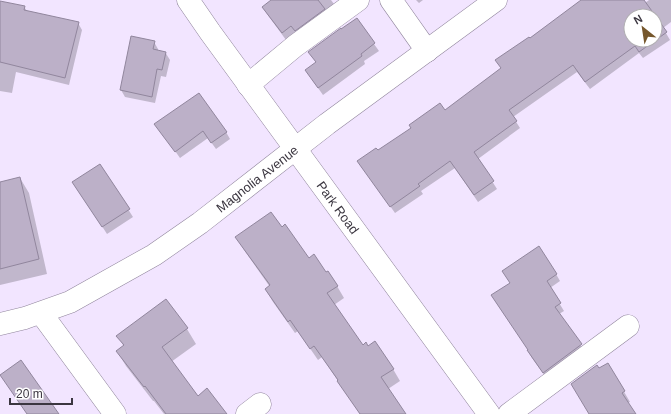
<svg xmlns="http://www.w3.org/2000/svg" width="671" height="414" font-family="Arial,sans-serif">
	<rect width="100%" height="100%" fill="#f2e5ff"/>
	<path fill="#0003" fill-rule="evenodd" d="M 272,0 L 331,0 L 334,4 L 286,40 L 267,14 L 263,7 Z
		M 416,0 L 423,0 L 419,3 Z
		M 583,0 L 643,0 L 645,3 L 649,0 L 671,0 L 671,22 L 663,28 L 670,40 L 643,58 L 639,53 L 590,89 L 577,72 L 513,117 L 520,128 L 478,159 L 497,189 L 478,202 L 455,168 L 421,191 L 423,194 L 395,213 L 363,168 L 378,152 L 445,111 L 502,69 L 529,39 ZM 631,16 L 655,16 L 655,40 L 631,40 Z
		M 0,2 L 24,7 L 27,11 L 78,23 L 82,30 L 69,85 L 16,72 L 12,93 L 0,91 Z
		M 356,19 L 374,44 L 379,51 L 364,61 L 365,64 L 323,95 L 306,71 L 316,63 L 310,52 Z
		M 154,42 L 158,49 L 158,51 L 165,52 L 170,60 L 166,77 L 161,76 L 155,103 L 125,97 L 121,90 Z
		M 156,124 L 226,132 L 230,139 L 216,149 L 208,138 L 180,158 Z
		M 100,165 L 133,217 L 107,234 L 78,189 Z
		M 20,178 L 29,193 L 47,274 L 0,285 L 0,183 Z
		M 282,228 L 308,259 L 337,286 L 344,298 L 334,305 L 363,346 L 368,347 L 393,369 L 400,381 L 388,389 L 405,414 L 360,414 L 322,357 L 318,360 L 298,331 L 295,333 L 273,302 L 266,290 L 270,287 L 244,250 L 237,238 Z
		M 556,274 L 560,281 L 550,288 L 564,311 L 559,314 L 585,352 L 548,380 L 532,358 L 528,351 L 529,350 L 497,302 Z
		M 166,300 L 187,329 L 196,344 L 171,362 L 197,397 L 225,414 L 164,414 L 154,401 L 153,401 L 126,366 L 117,351 L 124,347 L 118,336 Z
		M 608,364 L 630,402 L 627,403 L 635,414 L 590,414 L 599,369 Z"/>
	<path fill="#bcb0c8" stroke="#91869d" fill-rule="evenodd" d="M 271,0 L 318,0 L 325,9 L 295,31 L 291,26 L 282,33 L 262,7 Z
		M 581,0 L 644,0 L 667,32 L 639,52 L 635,46 L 585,82 L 573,65 L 509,110 L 517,121 L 474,152 L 494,181 L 474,195 L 450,161 L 418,184 L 420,186 L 390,207 L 357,161 L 376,148 L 378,150 L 411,128 L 409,125 L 440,103 L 445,110 L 501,68 L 495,60 L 529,37 L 530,38 ZM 631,16 L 655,16 L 655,40 L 631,40 Z
		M 0,1 L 25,6 L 24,10 L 79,22 L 65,78 L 0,62 Z
		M 357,18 L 375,43 L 361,54 L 362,56 L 318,88 L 305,70 L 316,62 L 308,52 L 341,28 L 341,29 Z
		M 131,36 L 155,41 L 153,49 L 166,52 L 162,70 L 157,69 L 152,97 L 120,90 Z
		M 199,93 L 227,132 L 211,143 L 203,131 L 175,152 L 154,124 Z
		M 100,164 L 130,209 L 102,227 L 72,182 Z
		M 20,177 L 39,259 L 0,269 L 0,182 Z
		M 271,212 L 282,227 L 285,224 L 309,258 L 314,254 L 326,272 L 328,271 L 338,286 L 327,293 L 363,345 L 366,342 L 368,346 L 375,341 L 394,369 L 381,377 L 406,414 L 360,414 L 337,381 L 338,380 L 314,346 L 310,349 L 290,320 L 288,322 L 265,289 L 270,285 L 235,237 Z
		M 539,246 L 557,274 L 547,281 L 561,303 L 555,307 L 582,344 L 543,373 L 527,350 L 528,350 L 491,295 L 510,283 L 502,271 Z
		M 166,299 L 188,328 L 162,347 L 198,396 L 207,388 L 227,414 L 166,414 L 145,386 L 144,387 L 116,351 L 124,345 L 116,336 Z
		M 21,360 L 59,414 L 27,414 L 0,375 Z
		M 608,363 L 625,391 L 622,393 L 636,414 L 589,414 L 571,384 L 597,365 L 599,368 Z"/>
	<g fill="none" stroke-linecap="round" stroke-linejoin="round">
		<g stroke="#90859c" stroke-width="23">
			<g id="minor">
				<path id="s1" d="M 188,0 L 210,32 L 489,414"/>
				<path d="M 391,0 L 427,51"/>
				<path d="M 248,85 L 295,46 L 358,0"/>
				<path d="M 41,313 L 115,414"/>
				<path id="s2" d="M 0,324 L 25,318 L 70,302 L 154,255 L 200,223 L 327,124 L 496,0"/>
				<path d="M 247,414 L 260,404"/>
				<path d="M 509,414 L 628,326"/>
			</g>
		</g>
		<use href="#minor" stroke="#fff" stroke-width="22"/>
	</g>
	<g text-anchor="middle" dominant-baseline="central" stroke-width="4" stroke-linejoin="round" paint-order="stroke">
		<g font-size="13" fill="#3b3640" stroke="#fff">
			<text stroke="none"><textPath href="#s2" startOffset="298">Magnolia Avenue</textPath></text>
			<text stroke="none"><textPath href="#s1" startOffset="256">Park Road</textPath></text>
		</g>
	</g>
	<g transform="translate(643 28) rotate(330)"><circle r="19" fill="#ffffff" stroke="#b1afb3"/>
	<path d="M0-3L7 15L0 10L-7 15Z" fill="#76572c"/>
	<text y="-6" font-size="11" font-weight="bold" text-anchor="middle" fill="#3b3640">N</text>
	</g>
	<path d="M10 398v6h62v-6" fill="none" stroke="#3b3640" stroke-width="2"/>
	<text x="16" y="398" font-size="12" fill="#3b3640" stroke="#ffffff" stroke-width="3" paint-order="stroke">20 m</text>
</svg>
